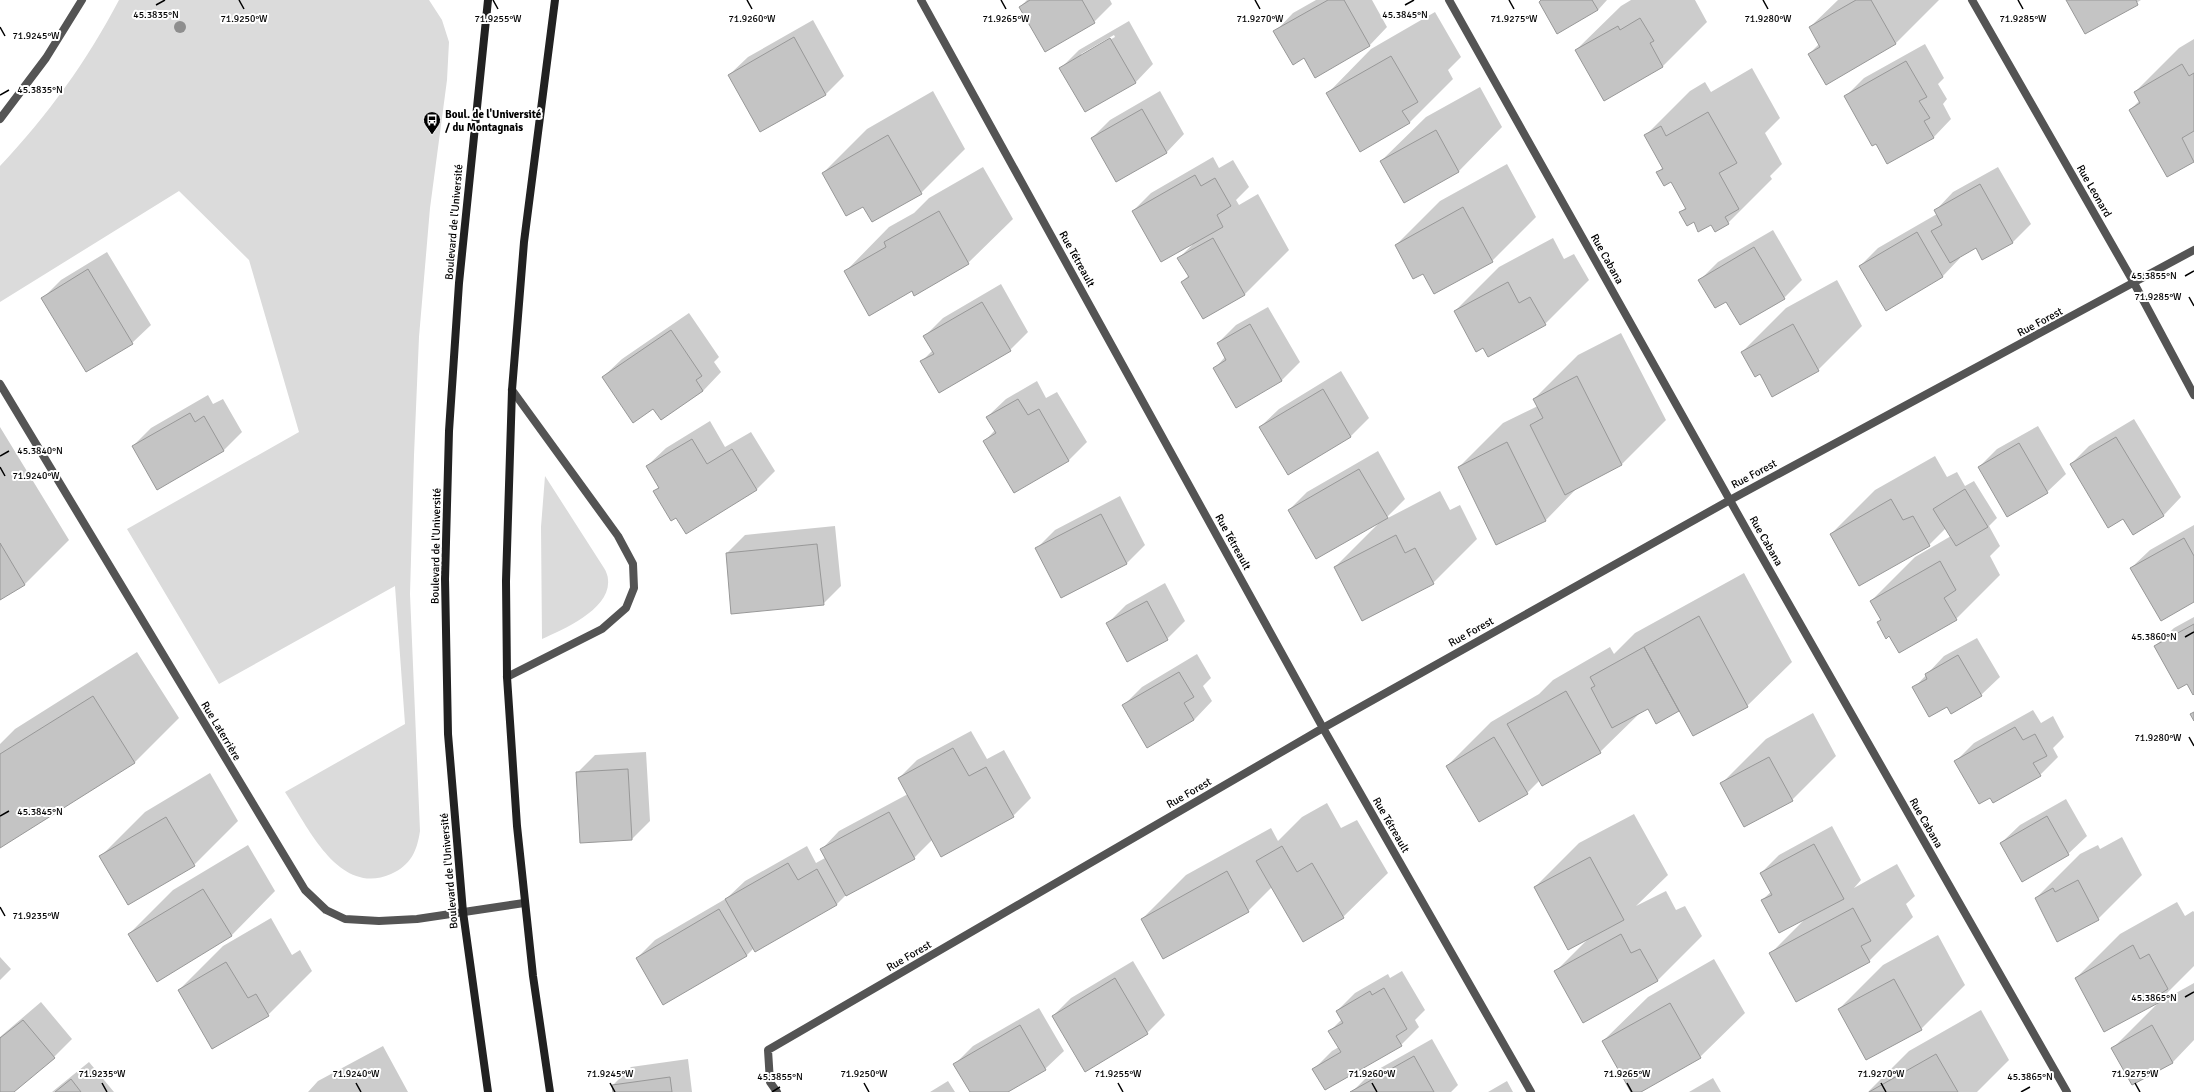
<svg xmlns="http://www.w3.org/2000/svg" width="2194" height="1092" font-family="Signika,sans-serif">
	<rect width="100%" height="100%" fill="#fff"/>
	<path fill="#dbdbdb" d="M 119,0 L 429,0 L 442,20 L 449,42 L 447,80 L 430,208 L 419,337 L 414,455 L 410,594 L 420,831 C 417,851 411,865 391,874 C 339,897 308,827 285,792 L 405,724 L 395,586 L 219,684 L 127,529 L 299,432 L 249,260 L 179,191 L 0,302 L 0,166 C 48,115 87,61 119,0 Z
		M 545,476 L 604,568 C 606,571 608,576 608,580 C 611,609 563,630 542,639 L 541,527 Z"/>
	<path fill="#0003" fill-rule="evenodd" d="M 1027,0 L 1110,0 L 1112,4 L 1094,22 L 1020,7 Z
		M 1316,0 L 1372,0 L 1387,27 L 1369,46 L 1275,32 L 1293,13 Z
		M 1542,0 L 1607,0 L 1598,10 Z
		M 1631,0 L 1695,0 L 1707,22 L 1663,66 L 1604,99 L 1576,50 L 1621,6 Z
		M 1838,0 L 1939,0 L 1896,43 L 1809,54 L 1820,43 L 1810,27 Z
		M 2067,0 L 2141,0 L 2086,33 Z
		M 1435,12 L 1461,57 L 1448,70 L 1453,79 L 1409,123 L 1327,94 L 1371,49 Z
		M 813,20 L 844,76 L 826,94 L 760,130 L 729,75 L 748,57 Z
		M 1129,21 L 1153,64 L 1135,83 L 1061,68 L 1079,50 ZM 1114,35 L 1115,37 L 1081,56 L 1081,54 Z
		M 2194,39 L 2194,161 L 2167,175 L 2130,110 L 2140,100 L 2135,92 L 2179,48 Z
		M 1925,44 L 1944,78 L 1938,84 L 1947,99 L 1943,104 L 1951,119 L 1933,138 L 1846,96 L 1864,78 Z
		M 1752,68 L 1780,118 L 1765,133 L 1782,164 L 1770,176 L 1772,179 L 1728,223 L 1711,224 L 1694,221 L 1680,213 L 1686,207 L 1671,181 L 1657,173 L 1663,167 L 1646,135 L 1690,91 L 1705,82 L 1711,92 Z
		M 1480,87 L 1502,127 L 1458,172 L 1381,161 L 1426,117 Z
		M 933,91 L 965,149 L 921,193 L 823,173 L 867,129 Z
		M 1160,91 L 1184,134 L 1166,153 L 1092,138 L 1110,120 Z
		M 1213,157 L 1219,168 L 1233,160 L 1249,187 L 1236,200 L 1239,205 L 1258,194 L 1289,250 L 1245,294 L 1203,318 L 1182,282 L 1189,275 L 1179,258 L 1193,244 L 1133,211 L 1151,193 Z
		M 1507,164 L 1536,217 L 1492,261 L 1424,273 L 1396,245 L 1440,201 Z
		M 983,167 L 1013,219 L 968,263 L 912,290 L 845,272 L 889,227 L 914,213 L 929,198 Z
		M 1998,167 L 2031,224 L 2013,242 L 1976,247 L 1959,257 L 1960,258 L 1942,277 L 1860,266 L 1878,248 L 1937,214 L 1935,211 L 1953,192 Z
		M 1773,230 L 1802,280 L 1784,298 L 1700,280 L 1718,262 Z
		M 1553,238 L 1564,259 L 1574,254 L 1589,280 L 1545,324 L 1484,346 L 1455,311 L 1499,267 Z
		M 107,252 L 151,325 L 132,343 L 86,371 L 43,298 L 61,280 Z
		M 1837,280 L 1862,326 L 1818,370 L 1742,352 L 1786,308 Z
		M 1001,284 L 1028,332 L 1010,350 L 922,361 L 933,350 L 925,336 L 943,318 Z
		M 1268,307 L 1300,362 L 1282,380 L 1237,406 L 1215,368 L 1225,357 L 1218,343 L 1236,325 Z
		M 689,313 L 719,357 L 714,362 L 721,372 L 703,391 L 661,419 L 654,408 L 603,377 L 622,359 Z
		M 1621,333 L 1666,420 L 1622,464 L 1579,486 L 1546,520 L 1497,544 L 1459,467 L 1503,423 L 1538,406 L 1534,399 L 1578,355 Z
		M 1341,371 L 1369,418 L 1351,436 L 1288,473 L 1260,427 L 1279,409 Z
		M 1037,381 L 1046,398 L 1057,392 L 1087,442 L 1069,460 L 1014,492 L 985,441 L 995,430 L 987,417 L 1006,399 Z
		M 208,395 L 213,404 L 223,399 L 242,432 L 224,450 L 157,488 L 133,446 L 151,428 Z
		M 2134,419 L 2181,497 L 2163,516 L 2071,464 L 2089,446 Z
		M 710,421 L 725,447 L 751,432 L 775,471 L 756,490 L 654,491 L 660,486 L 647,466 L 666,448 Z
		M 2038,426 L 2066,474 L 2047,492 L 1979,467 L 1997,449 Z
		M 0,427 L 69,540 L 25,584 L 0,599 Z
		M 1378,451 L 1405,499 L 1384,520 L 1440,491 L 1450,510 L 1460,505 L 1477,539 L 1433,583 L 1335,567 L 1380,522 L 1289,510 L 1307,492 Z
		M 1935,456 L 1947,477 L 1957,472 L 1965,486 L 1974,481 L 1997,518 L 1989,526 L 2000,546 L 1990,556 L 2000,575 L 1956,619 L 1890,635 L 1878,622 L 1881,619 L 1871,601 L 1915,557 L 1951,536 L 1946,528 L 1929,545 L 1831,534 L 1875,490 Z
		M 1120,496 L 1145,545 L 1127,563 L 1062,597 L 1037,548 L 1055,530 Z
		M 2194,525 L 2194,601 L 2131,568 L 2150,550 Z
		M 835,526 L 841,586 L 823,604 L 727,553 L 745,535 Z
		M 1744,573 L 1792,662 L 1747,706 L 1694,735 L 1679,709 L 1678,710 L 1648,708 L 1642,711 L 1600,752 L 1540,780 L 1527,793 L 1447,766 L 1491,722 L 1539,694 L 1553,680 L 1610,647 L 1614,654 L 1635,633 Z
		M 1165,583 L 1185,621 L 1167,639 L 1108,623 L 1126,605 Z
		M 2194,617 L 2194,693 L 2188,682 L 2155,646 L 2174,628 Z
		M 1977,638 L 2000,677 L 1981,695 L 1914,688 L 1944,656 Z
		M 137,652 L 179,718 L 135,762 L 0,847 L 0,744 L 15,729 Z
		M 1197,654 L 1211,678 L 1203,686 L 1212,701 L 1194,720 L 1124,705 L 1142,687 Z
		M 2033,710 L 2041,723 L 2053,716 L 2064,737 L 2053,748 L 2058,757 L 2040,775 L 1956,761 L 1974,743 Z
		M 1813,713 L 1836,756 L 1792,800 L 1722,783 L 1766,739 Z
		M 971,731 L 987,759 L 1004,750 L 1031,798 L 1013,816 L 933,839 L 914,858 L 845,896 L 837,904 L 755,950 L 754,948 L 746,956 L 637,958 L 655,940 L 727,898 L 745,881 L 807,846 L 816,863 L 825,858 L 821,850 L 839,831 L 908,794 L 899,778 L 917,760 Z
		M 646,752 L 650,821 L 632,839 L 577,773 L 595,755 Z
		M 210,773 L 238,821 L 194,865 L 100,857 L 145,812 Z
		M 2066,799 L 2087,836 L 2068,854 L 2001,843 L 2020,825 Z
		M 1327,803 L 1341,828 L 1357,820 L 1388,873 L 1343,917 L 1272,887 L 1248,911 L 1142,919 L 1186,875 L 1271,828 L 1278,841 L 1302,817 Z
		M 1634,814 L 1668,875 L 1636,906 L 1666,891 L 1676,910 L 1685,906 L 1702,936 L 1657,981 L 1556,971 L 1587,940 L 1535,887 L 1579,843 Z
		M 1832,826 L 1861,880 L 1854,888 L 1897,864 L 1915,896 L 1906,904 L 1913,917 L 1869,961 L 1770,954 L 1805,919 L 1762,900 L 1771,892 L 1761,873 L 1779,855 Z
		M 2122,837 L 2142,875 L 2098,919 L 2036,898 L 2080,854 L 2098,845 L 2100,849 Z
		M 248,845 L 275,891 L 231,936 L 129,934 L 173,890 Z
		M 2177,902 L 2185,916 L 2193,911 L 2194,912 L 2194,966 L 2158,1002 L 2076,978 L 2120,934 Z
		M 271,918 L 292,955 L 300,950 L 312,971 L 268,1015 L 179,990 L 223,946 Z
		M 1938,935 L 1965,985 L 1921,1029 L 1839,1009 L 1883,965 Z
		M 0,957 L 11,969 L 0,980 Z
		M 1714,959 L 1745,1013 L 1700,1057 L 1639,1092 L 1632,1092 L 1603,1041 L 1648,997 Z
		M 1133,961 L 1165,1015 L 1147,1033 L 1053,1016 L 1071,998 Z
		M 1402,971 L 1425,1010 L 1415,1020 L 1419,1027 L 1401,1045 L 1314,1069 L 1332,1051 L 1339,1047 L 1330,1031 L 1342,1019 L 1337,1011 L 1355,993 L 1388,974 L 1390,978 Z
		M 2194,983 L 2194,1040 L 2173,1062 L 2133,1084 L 2113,1048 L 2158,1003 Z
		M 41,1002 L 72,1039 L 54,1057 L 13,1092 L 0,1092 L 0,1037 Z
		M 1039,1008 L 1064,1051 L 1045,1069 L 1006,1092 L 971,1092 L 955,1064 L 973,1046 Z
		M 1981,1010 L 2009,1060 L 1977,1092 L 1868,1092 L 1909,1051 Z
		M 1432,1039 L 1458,1085 L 1451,1092 L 1352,1092 L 1370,1074 Z
		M 383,1046 L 408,1092 L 308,1092 L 318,1081 Z
		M 688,1059 L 692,1092 L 614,1092 L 613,1085 L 631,1067 Z
		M 89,1062 L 114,1092 L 52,1092 Z
		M 1713,1078 L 1721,1092 L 1689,1092 Z
		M 948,1081 L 955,1092 L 930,1092 Z
		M 1507,1081 L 1513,1092 L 1488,1092 Z"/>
	<path fill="#c4c4c4" stroke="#989898" d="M 1030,0 L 1082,0 L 1095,23 L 1045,52 L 1019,7 Z
		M 1328,0 L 1344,0 L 1370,46 L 1315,78 L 1304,58 L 1293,65 L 1273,31 Z
		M 1541,0 L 1592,0 L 1598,10 L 1557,34 L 1539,2 Z
		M 1856,0 L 1871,0 L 1896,44 L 1826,85 L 1808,54 L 1820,47 L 1809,27 Z
		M 2066,0 L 2136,0 L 2138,5 L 2085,34 Z
		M 1640,18 L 1654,41 L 1650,43 L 1663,67 L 1604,101 L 1575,50 L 1618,26 L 1620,30 Z
		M 794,37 L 826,95 L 760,132 L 728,75 Z
		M 1110,38 L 1136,83 L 1085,112 L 1059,68 Z
		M 1391,56 L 1418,102 L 1402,111 L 1410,123 L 1360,152 L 1326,93 Z
		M 1906,61 L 1927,97 L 1919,101 L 1930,118 L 1924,121 L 1934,138 L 1887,164 L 1876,144 L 1872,146 L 1844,96 Z
		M 2182,64 L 2189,76 L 2194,73 L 2194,131 L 2182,138 L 2194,162 L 2167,177 L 2129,110 L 2140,103 L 2134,92 Z
		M 1142,109 L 1167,153 L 1116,182 L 1091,138 Z
		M 1708,112 L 1737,163 L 1719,173 L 1739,209 L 1725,217 L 1729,224 L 1715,232 L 1711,225 L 1698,232 L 1694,222 L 1687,226 L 1679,212 L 1686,209 L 1671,182 L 1664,186 L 1656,172 L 1663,169 L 1644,135 L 1661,126 L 1666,136 Z
		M 1436,130 L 1459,172 L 1404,203 L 1380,161 Z
		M 888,135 L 922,194 L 872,222 L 863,207 L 846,216 L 822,173 Z
		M 1195,175 L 1201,186 L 1215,178 L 1231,206 L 1217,215 L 1223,227 L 1161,262 L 1132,211 Z
		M 1980,184 L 2013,243 L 1982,260 L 1976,248 L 1950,263 L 1931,231 L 1942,225 L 1934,210 Z
		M 1463,207 L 1493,262 L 1434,294 L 1423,274 L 1413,279 L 1395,245 Z
		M 939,211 L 969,264 L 914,296 L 912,291 L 869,316 L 844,271 L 886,247 L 884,242 Z
		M 1917,232 L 1943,277 L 1886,311 L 1859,266 Z
		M 1213,238 L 1245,295 L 1203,319 L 1181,282 L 1189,277 L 1177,258 Z
		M 1754,247 L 1785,299 L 1740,325 L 1726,302 L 1715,308 L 1698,280 Z
		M 88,269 L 133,344 L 86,372 L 41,298 Z
		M 1508,282 L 1519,303 L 1530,297 L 1546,325 L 1488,357 L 1483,348 L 1476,352 L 1454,311 Z
		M 982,302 L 1011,351 L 939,393 L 920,361 L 934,354 L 923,336 Z
		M 1250,324 L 1282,381 L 1236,408 L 1213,368 L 1226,360 L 1217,343 Z
		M 1793,324 L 1819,371 L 1772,397 L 1760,374 L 1755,377 L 1741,352 Z
		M 671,330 L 702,376 L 696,380 L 703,391 L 661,420 L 653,409 L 633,423 L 602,377 Z
		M 1577,376 L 1622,465 L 1565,495 L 1530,425 L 1543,418 L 1533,399 Z
		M 1323,389 L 1351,437 L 1288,475 L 1259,427 Z
		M 1018,399 L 1028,415 L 1039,409 L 1069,461 L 1014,493 L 983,441 L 996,433 L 986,417 Z
		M 190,413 L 195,422 L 204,416 L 224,451 L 157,490 L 132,446 Z
		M 2116,437 L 2164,516 L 2133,535 L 2123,519 L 2108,528 L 2070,464 Z
		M 692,439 L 707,464 L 732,449 L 757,490 L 686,534 L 676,518 L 671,521 L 653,491 L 659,488 L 646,466 Z
		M 1507,442 L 1546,521 L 1496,545 L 1458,467 Z
		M 2019,443 L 2048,493 L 2007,517 L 1978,467 Z
		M 1359,469 L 1388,518 L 1316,559 L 1288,510 Z
		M 1965,489 L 1988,527 L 1956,546 L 1933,509 Z
		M 1891,499 L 1903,520 L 1913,516 L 1930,546 L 1859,586 L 1830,534 Z
		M 1101,514 L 1127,564 L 1061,598 L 1035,548 Z
		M 1396,535 L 1405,553 L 1415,548 L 1434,584 L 1362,621 L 1334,567 Z
		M 2184,538 L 2194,556 L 2194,602 L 2161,621 L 2130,568 Z
		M 0,543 L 25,585 L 0,600 Z
		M 817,544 L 824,605 L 731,614 L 726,553 Z
		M 1940,561 L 1956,590 L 1944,598 L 1957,620 L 1899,653 L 1889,636 L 1886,639 L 1877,622 L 1881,620 L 1870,601 Z
		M 1147,601 L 1168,640 L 1127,662 L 1106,623 Z
		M 1699,616 L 1748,707 L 1693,736 L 1644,647 Z
		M 2194,624 L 2194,694 L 2193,695 L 2187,684 L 2178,689 L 2154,646 Z
		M 1644,647 L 1679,711 L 1656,724 L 1648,709 L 1612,728 L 1591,688 L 1595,686 L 1590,677 Z
		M 1958,655 L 1982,696 L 1951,714 L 1947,707 L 1929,717 L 1912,687 L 1927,679 L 1925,674 Z
		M 1179,672 L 1194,697 L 1184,703 L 1194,720 L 1147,748 L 1122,705 Z
		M 1566,691 L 1601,753 L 1542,786 L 1507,724 Z
		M 93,696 L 135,763 L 0,848 L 0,754 Z
		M 2194,712 L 2194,721 L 2190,714 Z
		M 2015,727 L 2023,740 L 2035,734 L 2047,756 L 2033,763 L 2041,776 L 1993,803 L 1990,798 L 1979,804 L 1954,761 Z
		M 1494,737 L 1528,794 L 1479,822 L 1446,766 Z
		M 953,748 L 969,776 L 986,767 L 1014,817 L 941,857 L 898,778 Z
		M 1769,757 L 1793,801 L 1744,827 L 1720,783 Z
		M 628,769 L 632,840 L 580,843 L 576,772 Z
		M 889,812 L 915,859 L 846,896 L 820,849 Z
		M 2047,816 L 2069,855 L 2022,882 L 2000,843 Z
		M 166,817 L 195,866 L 128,905 L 99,856 Z
		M 1814,844 L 1844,899 L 1779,933 L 1761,900 L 1772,895 L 1760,873 Z
		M 1282,846 L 1297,872 L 1312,863 L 1344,918 L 1303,942 L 1256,861 Z
		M 1590,857 L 1624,920 L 1568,950 L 1534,887 Z
		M 788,863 L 798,880 L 817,869 L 837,905 L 755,952 L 725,899 Z
		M 1227,871 L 1249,912 L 1163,959 L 1141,919 Z
		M 2078,880 L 2099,920 L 2057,942 L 2035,898 L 2053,888 L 2055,892 Z
		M 203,889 L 232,936 L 157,982 L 128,934 Z
		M 1853,908 L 1871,941 L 1861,946 L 1870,962 L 1796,1002 L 1769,953 Z
		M 719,909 L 747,956 L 663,1005 L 636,958 Z
		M 1621,934 L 1631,953 L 1640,949 L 1658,981 L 1583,1023 L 1554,971 Z
		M 2133,945 L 2140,959 L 2149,954 L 2168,989 L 2157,996 L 2160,1002 L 2104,1032 L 2075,978 Z
		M 226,962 L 248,998 L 256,994 L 269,1016 L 212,1049 L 178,990 Z
		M 1115,978 L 1148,1034 L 1085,1072 L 1052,1016 Z
		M 1894,979 L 1922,1030 L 1866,1060 L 1838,1009 Z
		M 1384,988 L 1407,1029 L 1396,1036 L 1402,1046 L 1325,1090 L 1312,1069 L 1341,1052 L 1328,1031 L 1343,1023 L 1336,1011 L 1370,991 L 1372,995 Z
		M 1670,1003 L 1701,1058 L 1641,1092 L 1631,1092 L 1602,1041 Z
		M 23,1020 L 55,1058 L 14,1092 L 0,1092 L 0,1038 Z
		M 1020,1025 L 1046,1070 L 1008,1092 L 970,1092 L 953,1064 Z
		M 2152,1025 L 2173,1063 L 2132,1085 L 2111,1048 Z
		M 1936,1054 L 1958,1092 L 1869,1092 Z
		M 1414,1056 L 1434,1092 L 1350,1092 Z
		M 670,1077 L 672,1092 L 613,1092 L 612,1085 Z
		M 71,1079 L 81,1092 L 55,1092 Z"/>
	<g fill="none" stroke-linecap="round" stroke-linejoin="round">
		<path stroke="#545454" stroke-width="8" d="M 921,0 L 1323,728 L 1531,1092
			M 1449,0 L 1750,536 L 2067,1092
			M 1972,0 L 2134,283 L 2194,395
			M 0,119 L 46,58 L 82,0
			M 0,384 L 305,890 L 326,910 L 345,919 L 379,921 L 417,919 L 524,903
			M 507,677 L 602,629 L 626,608 L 634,588 L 633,564 L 618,536 L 512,390
			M 777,1092 L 770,1082 L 768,1050 L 1323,728 L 1730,500 L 2194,250"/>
		<path stroke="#212121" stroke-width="8" d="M 488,0 L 459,283 L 449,431 L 445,579 L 448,734 L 463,912 L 488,1092
			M 550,1092 L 533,976 L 517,826 L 507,677 L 506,581 L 512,390 L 524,242 L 555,0"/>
	</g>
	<circle fill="#8e8e8e" cx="180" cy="27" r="6"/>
	<path fill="none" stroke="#000" stroke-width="1.5" d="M 239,0 L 244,9M 493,0 L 498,9M 747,0 L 752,9M 1001,0 L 1006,9M 1255,0 L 1260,9M 1509,0 L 1514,9M 1763,0 L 1768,9M 2018,0 L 2023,9M 156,5 L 165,0M 1405,5 L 1414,0M 0,27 L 5,36M 0,95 L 9,90M 2185,276 L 2194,271M 2189,297 L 2194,306M 0,456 L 9,451M 0,467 L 5,476M 2185,637 L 2194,632M 2189,737 L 2194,746M 0,816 L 9,811M 0,907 L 5,916M 2185,997 L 2194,992M 102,1083 L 107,1092M 356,1083 L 361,1092M 610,1083 L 615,1092M 864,1083 L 869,1092M 1118,1083 L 1123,1092M 1372,1083 L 1377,1092M 1627,1083 L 1632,1092M 1881,1083 L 1886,1092M 2135,1083 L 2140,1092M 772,1092 L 780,1087M 2021,1092 L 2030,1087"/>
	<defs>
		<g id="bus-pin" transform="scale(0.9)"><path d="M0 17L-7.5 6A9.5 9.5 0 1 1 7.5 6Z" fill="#000" stroke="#fff"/><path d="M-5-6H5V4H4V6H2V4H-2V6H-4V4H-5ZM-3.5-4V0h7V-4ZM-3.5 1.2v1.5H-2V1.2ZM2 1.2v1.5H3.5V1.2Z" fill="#fff"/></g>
	</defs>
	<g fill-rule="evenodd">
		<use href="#bus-pin" x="432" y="120"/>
	</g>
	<g text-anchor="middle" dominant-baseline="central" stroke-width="4" stroke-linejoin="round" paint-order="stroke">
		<g font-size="11" font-weight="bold" fill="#000" stroke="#fff" text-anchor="start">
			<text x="445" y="114">Boul. de l'Université<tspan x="445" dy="13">/ du Montagnais</tspan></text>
		</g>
		<g font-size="11" fill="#000" stroke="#fff">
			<text transform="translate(2094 191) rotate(60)">Rue Leonard</text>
			<text transform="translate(454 222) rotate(-85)">Boulevard de l'Université</text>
			<text transform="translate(1077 259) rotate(61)">Rue Tétreault</text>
			<text transform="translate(1607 259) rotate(61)">Rue Cabana</text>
			<text transform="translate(2040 322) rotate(-28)">Rue Forest</text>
			<text transform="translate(1754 474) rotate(-28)">Rue Forest</text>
			<text transform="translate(1766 541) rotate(60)">Rue Cabana</text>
			<text transform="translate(1233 542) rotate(61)">Rue Tétreault</text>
			<text transform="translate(436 546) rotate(-89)">Boulevard de l'Université</text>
			<text transform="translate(1471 632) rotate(-29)">Rue Forest</text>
			<text transform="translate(221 731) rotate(59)">Rue Laterrière</text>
			<text transform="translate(1189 793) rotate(-30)">Rue Forest</text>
			<text transform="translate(1926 823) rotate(60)">Rue Cabana</text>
			<text transform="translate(1391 825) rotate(60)">Rue Tétreault</text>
			<text transform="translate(449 871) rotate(-95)">Boulevard de l'Université</text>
			<text transform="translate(909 956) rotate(-30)">Rue Forest</text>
		</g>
	</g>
	<g font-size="10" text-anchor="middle" fill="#000" stroke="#fff" stroke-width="4" stroke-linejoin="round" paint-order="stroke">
		<text x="156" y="18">45.3835°N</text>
		<text x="1405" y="18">45.3845°N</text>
		<text x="244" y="22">71.9250°W</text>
		<text x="498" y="22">71.9255°W</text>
		<text x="752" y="22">71.9260°W</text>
		<text x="1006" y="22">71.9265°W</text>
		<text x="1260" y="22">71.9270°W</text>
		<text x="1514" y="22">71.9275°W</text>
		<text x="1768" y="22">71.9280°W</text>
		<text x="2023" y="22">71.9285°W</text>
		<text x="36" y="39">71.9245°W</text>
		<text x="40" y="93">45.3835°N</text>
		<text x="2154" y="279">45.3855°N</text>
		<text x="2158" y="300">71.9285°W</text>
		<text x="40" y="454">45.3840°N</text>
		<text x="36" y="479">71.9240°W</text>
		<text x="2154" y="640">45.3860°N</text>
		<text x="2158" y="741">71.9280°W</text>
		<text x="40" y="815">45.3845°N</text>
		<text x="36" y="919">71.9235°W</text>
		<text x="2154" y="1001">45.3865°N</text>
		<text x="102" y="1077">71.9235°W</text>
		<text x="356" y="1077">71.9240°W</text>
		<text x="610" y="1077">71.9245°W</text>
		<text x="864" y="1077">71.9250°W</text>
		<text x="1118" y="1077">71.9255°W</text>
		<text x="1372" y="1077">71.9260°W</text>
		<text x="1627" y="1077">71.9265°W</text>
		<text x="1881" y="1077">71.9270°W</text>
		<text x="2135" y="1077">71.9275°W</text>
		<text x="780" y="1080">45.3855°N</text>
		<text x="2030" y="1080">45.3865°N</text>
	</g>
</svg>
